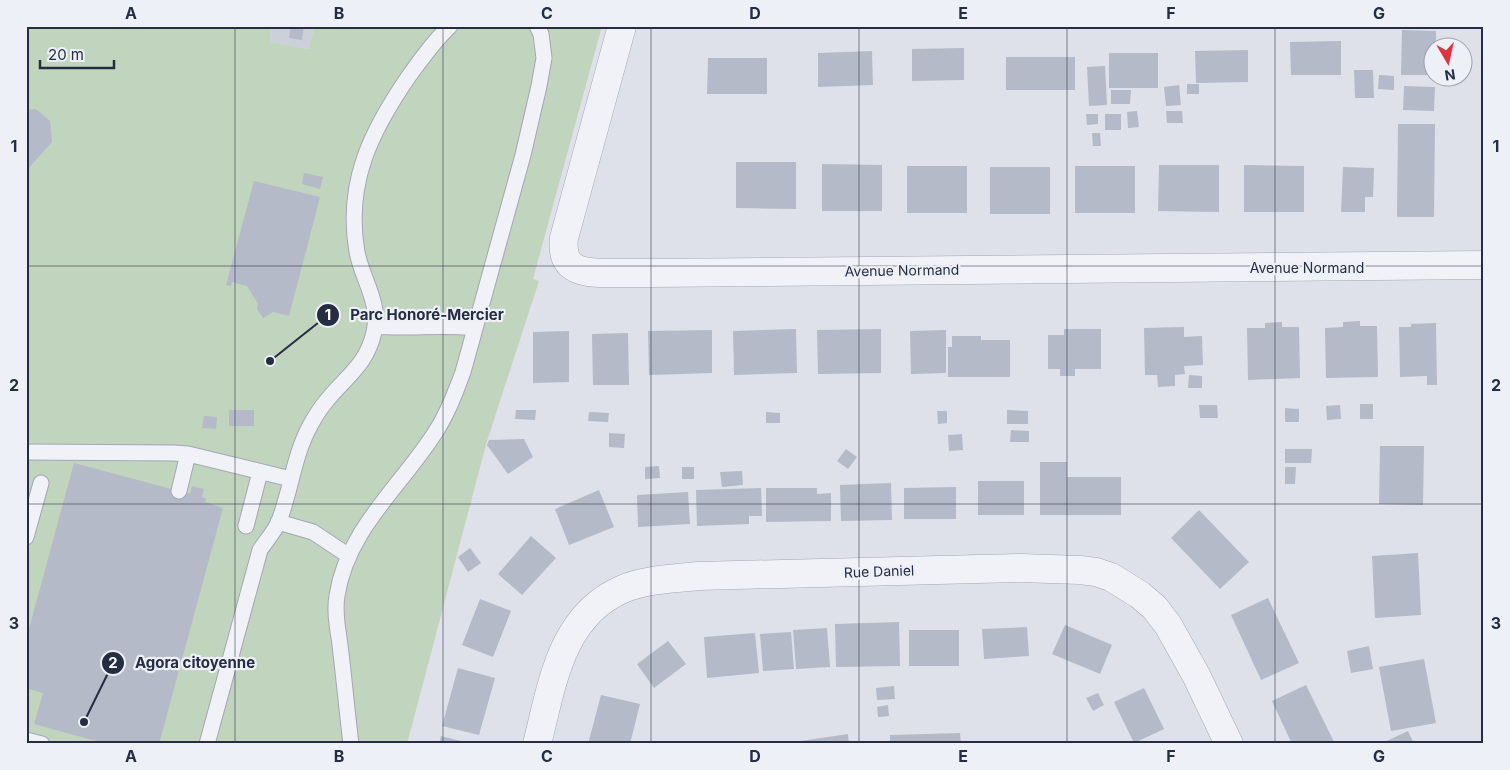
<svg xmlns="http://www.w3.org/2000/svg" width="1510" height="770" font-family="Inter,sans-serif">
	<rect width="100%" height="100%" fill="#dee1e9"/>
	<path fill="#cbd0db" d="M 271,26 L 314,26 L 309,49 L 269,42 Z"/>
	<path fill="#c1d4be" d="M 26,26 L 271,26 L 270,42 L 309,49 L 314,26 L 602,26 L 533,279 L 539,281 L 487,441 L 407,744 L 26,744 Z"/>
	<path fill="#b4bac7" d="M 291,26 L 304,26 L 302,40 L 289,38 Z
		M 1402,30 L 1436,31 L 1436,48 L 1432,48 L 1432,75 L 1401,75 Z
		M 1341,41 L 1341,75 L 1291,75 L 1290,42 Z
		M 964,48 L 964,80 L 912,81 L 912,49 Z
		M 1248,50 L 1248,82 L 1196,83 L 1195,51 Z
		M 872,51 L 873,85 L 818,87 L 818,53 Z
		M 1109,53 L 1158,53 L 1158,88 L 1109,88 Z
		M 1006,57 L 1075,57 L 1075,90 L 1006,90 Z
		M 708,58 L 767,58 L 767,94 L 707,94 Z
		M 1105,66 L 1107,105 L 1089,106 L 1087,67 Z
		M 1354,70 L 1373,70 L 1374,98 L 1355,98 Z
		M 1379,75 L 1394,76 L 1394,90 L 1378,89 Z
		M 1187,84 L 1199,84 L 1199,94 L 1187,94 Z
		M 1179,85 L 1181,105 L 1166,106 L 1164,87 Z
		M 1404,86 L 1435,87 L 1434,111 L 1403,110 Z
		M 1111,90 L 1131,90 L 1130,104 L 1111,104 Z
		M 36,109 L 50,121 L 52,142 L 26,171 L 26,110 Z
		M 1137,111 L 1139,127 L 1128,128 L 1127,112 Z
		M 1166,111 L 1182,111 L 1183,123 L 1167,123 Z
		M 1086,114 L 1098,114 L 1098,124 L 1087,125 Z
		M 1105,114 L 1121,114 L 1121,130 L 1105,130 Z
		M 1398,124 L 1435,124 L 1434,217 L 1397,217 Z
		M 1092,133 L 1100,133 L 1101,146 L 1093,146 Z
		M 736,162 L 796,162 L 796,209 L 736,208 Z
		M 822,164 L 882,165 L 882,211 L 822,211 Z
		M 1159,165 L 1219,165 L 1219,212 L 1158,211 Z
		M 1244,165 L 1304,166 L 1304,212 L 1244,212 Z
		M 907,166 L 967,166 L 967,213 L 907,213 Z
		M 1075,166 L 1135,166 L 1135,213 L 1075,213 Z
		M 990,167 L 1050,167 L 1050,214 L 990,214 Z
		M 1343,167 L 1374,168 L 1373,197 L 1365,197 L 1365,212 L 1341,212 Z
		M 304,173 L 323,177 L 320,189 L 302,184 Z
		M 254,181 L 320,197 L 289,316 L 273,312 L 263,318 L 257,309 L 258,304 L 247,286 L 232,282 L 231,286 L 226,285 Z
		M 1360,321 L 1360,326 L 1377,326 L 1378,377 L 1326,378 L 1325,328 L 1343,327 L 1343,322 Z
		M 1282,322 L 1282,327 L 1299,327 L 1300,378 L 1248,380 L 1247,328 L 1265,328 L 1265,323 Z
		M 1436,323 L 1437,385 L 1427,385 L 1427,376 L 1400,377 L 1399,327 L 1411,327 L 1411,324 Z
		M 1184,327 L 1184,337 L 1202,336 L 1203,365 L 1184,366 L 1185,374 L 1175,375 L 1175,386 L 1158,387 L 1157,375 L 1145,375 L 1144,328 Z
		M 796,329 L 797,373 L 734,375 L 733,331 Z
		M 881,329 L 881,373 L 818,374 L 817,330 Z
		M 1064,329 L 1101,329 L 1101,369 L 1075,369 L 1075,376 L 1060,376 L 1060,369 L 1048,369 L 1048,335 L 1064,335 Z
		M 712,330 L 712,373 L 649,375 L 648,331 Z
		M 946,330 L 946,373 L 911,374 L 910,331 Z
		M 569,331 L 569,382 L 533,383 L 533,332 Z
		M 628,333 L 629,385 L 593,385 L 592,334 Z
		M 952,336 L 981,336 L 981,340 L 1010,340 L 1010,377 L 948,377 L 948,347 L 952,347 Z
		M 1189,375 L 1202,376 L 1202,388 L 1188,388 Z
		M 1360,404 L 1373,404 L 1373,419 L 1360,419 Z
		M 1199,405 L 1217,405 L 1218,418 L 1200,418 Z
		M 1340,405 L 1341,419 L 1327,420 L 1326,406 Z
		M 1285,408 L 1299,409 L 1299,422 L 1285,422 Z
		M 229,410 L 254,410 L 254,426 L 229,426 Z
		M 516,410 L 536,410 L 535,420 L 515,419 Z
		M 1007,410 L 1028,411 L 1028,424 L 1007,424 Z
		M 937,411 L 947,411 L 947,423 L 938,424 Z
		M 589,412 L 609,413 L 608,422 L 588,421 Z
		M 766,412 L 780,413 L 780,423 L 766,423 Z
		M 204,416 L 217,417 L 216,429 L 202,428 Z
		M 1011,430 L 1029,431 L 1029,442 L 1010,442 Z
		M 609,433 L 625,434 L 624,448 L 609,447 Z
		M 962,434 L 963,450 L 949,451 L 948,435 Z
		M 524,439 L 533,457 L 508,474 L 487,445 L 489,440 Z
		M 1380,446 L 1424,446 L 1423,505 L 1379,504 Z
		M 846,449 L 857,457 L 848,469 L 837,461 Z
		M 1285,449 L 1312,449 L 1311,463 L 1285,463 Z
		M 1040,462 L 1067,462 L 1067,477 L 1121,477 L 1121,515 L 1040,515 Z
		M 74,463 L 190,494 L 192,486 L 204,489 L 202,497 L 206,499 L 205,502 L 223,508 L 159,744 L 107,744 L 34,724 L 43,693 L 26,688 L 26,640 Z
		M 659,466 L 660,478 L 645,479 L 645,467 Z
		M 682,467 L 694,467 L 694,479 L 682,479 Z
		M 1285,467 L 1296,467 L 1295,484 L 1285,484 Z
		M 742,471 L 743,485 L 722,487 L 720,472 Z
		M 978,481 L 1024,481 L 1024,515 L 978,515 Z
		M 891,483 L 892,520 L 841,521 L 840,485 Z
		M 956,487 L 956,519 L 904,519 L 904,488 Z
		M 761,488 L 762,516 L 749,516 L 749,524 L 697,526 L 696,490 Z
		M 766,488 L 817,488 L 817,494 L 831,493 L 831,521 L 766,522 Z
		M 599,490 L 614,527 L 569,545 L 555,509 Z
		M 688,492 L 690,524 L 638,527 L 637,495 Z
		M 1199,510 L 1249,562 L 1220,589 L 1171,538 Z
		M 531,536 L 556,558 L 522,595 L 498,574 Z
		M 470,548 L 481,563 L 468,572 L 458,557 Z
		M 1418,553 L 1421,615 L 1375,618 L 1372,556 Z
		M 1268,598 L 1299,663 L 1261,680 L 1231,615 Z
		M 480,599 L 511,611 L 493,657 L 462,645 Z
		M 899,622 L 900,666 L 836,667 L 835,624 Z
		M 1065,625 L 1112,645 L 1100,674 L 1052,654 Z
		M 1027,627 L 1029,656 L 984,659 L 982,629 Z
		M 827,628 L 830,667 L 796,669 L 793,630 Z
		M 909,630 L 959,630 L 959,666 L 909,666 Z
		M 791,632 L 794,669 L 763,671 L 760,634 Z
		M 755,633 L 759,673 L 707,678 L 704,637 Z
		M 668,641 L 686,664 L 654,688 L 637,664 Z
		M 1369,646 L 1373,669 L 1351,673 L 1347,651 Z
		M 1424,659 L 1436,723 L 1391,731 L 1379,667 Z
		M 458,668 L 495,678 L 479,735 L 442,726 Z
		M 1306,685 L 1335,744 L 1292,744 L 1272,701 Z
		M 894,686 L 895,699 L 877,700 L 876,688 Z
		M 1144,688 L 1164,729 L 1134,743 L 1114,702 Z
		M 1098,693 L 1104,705 L 1093,711 L 1086,698 Z
		M 601,695 L 640,704 L 630,744 L 588,744 Z
		M 888,705 L 889,716 L 878,717 L 877,707 Z
		M 1408,731 L 1414,744 L 1380,744 Z
		M 960,733 L 961,744 L 890,744 L 890,735 Z
		M 848,734 L 849,744 L 787,744 L 787,743 Z
		M 441,736 L 469,743 L 469,744 L 439,744 Z"/>
	<g fill="none" stroke-linecap="round" stroke-linejoin="round">
		<g stroke="#a3a7b4" stroke-width="17">
			<path id="lane" d="M 375,326 C 409,329 442,324 475,328
				M 26,452 L 174,453 L 188,454 L 291,479
				M 179,491 L 188,454
				M 278,522 L 313,532 L 349,556
				M 246,526 L 260,472
				M 26,537 L 41,483
				M 26,740 L 42,744
				M 207,744 L 260,550 C 266,541 275,531 279,521 C 291,490 294,454 311,424 C 316,415 321,407 328,399 C 347,376 367,364 374,332 C 381,303 362,279 357,252 C 345,183 371,131 409,76 C 422,58 434,41 450,26
				M 351,744 C 347,711 344,678 340,645 C 338,629 334,612 337,596 C 347,528 404,484 438,428 C 449,410 456,391 463,372 L 523,155 L 539,86 L 544,58 L 541,34 L 537,26"/>
		</g>
		<g stroke="#a3a7b4" stroke-width="29">
			<path id="street" d="M 622,26 L 564,238 C 560,274 587,273 614,273 C 627,273 640,273 653,273 L 1484,265
				M 537,744 C 552,686 560,616 623,589 C 646,579 673,579 698,576 L 1021,568 L 1080,570 L 1096,572 L 1111,577 L 1140,595 L 1155,608 L 1168,625 L 1196,675 L 1229,744"/>
		</g>
		<use href="#lane" stroke="#f1f2f7" stroke-width="15"/>
		<use href="#street" stroke="#f1f2f7" stroke-width="28"/>
	</g>
	<path fill="none" stroke="#252d42" stroke-width="1" stroke-opacity="0.55" d="M 235,26 L 235,744M 443,26 L 443,744M 651,26 L 651,744M 859,26 L 859,744M 1067,26 L 1067,744M 1275,26 L 1275,744M 26,266 L 1484,266M 26,504 L 1484,504"/>
	<g text-anchor="middle" dominant-baseline="central" stroke-width="4.5" stroke-linejoin="round" paint-order="stroke">
		<g font-size="14" fill="#252d42" stroke="#edf0f6">
			<text x="1307" y="267">Avenue Normand</text>
			<text transform="translate(902 270) rotate(-1)">Avenue Normand</text>
			<text transform="translate(879 571) rotate(-2)">Rue Daniel</text>
		</g>
	</g>
	<path fill="none" stroke="#252d42" stroke-width="2" d="M270 361L328 315M84 722L113 663"/>
	<g fill="#252d42" stroke="#edf0f6" stroke-width="2">
		<circle cx="270" cy="361" r="5"/>
		<circle cx="84" cy="722" r="5"/>
		<circle cx="328" cy="315" r="12"/>
		<circle cx="113" cy="663" r="12"/>
	</g>
	<g font-size="15" text-anchor="middle" font-weight="bold" fill="#fff">
		<text x="328" y="320">1</text>
		<text x="113" y="668">2</text>
	</g>
	<g font-size="15" text-anchor="middle" font-weight="bold" fill="#252d42" stroke="#edf0f6" stroke-width="4.5" stroke-linejoin="round" paint-order="stroke">
		<text x="427" y="320">Parc Honoré-Mercier</text>
		<text x="195" y="668">Agora citoyenne</text>
	</g>
	<rect width="1510" height="770" fill="none" stroke="#edf0f6" stroke-width="55"/>
	<g transform="translate(1448 62) rotate(171)"><circle r="24" fill="#edf0f6" stroke="#9da2ae"/>
	<path d="M0-4L9 19L0 12L-9 19Z" fill="#dc353f"/>
	<text y="-8" font-size="14" font-weight="bold" text-anchor="middle" fill="#252d42">N</text>
	</g>
	<path d="M40 60v8h74v-8" fill="none" stroke="#252d42" stroke-width="2.5"/>
	<text x="48" y="60" font-size="15" fill="#252d42" stroke="#edf0f6" stroke-width="4" paint-order="stroke">20 m</text>
	<rect x="28" y="28" width="1454" height="714" fill="none" stroke="#252d42" stroke-width="2"/>
	<g font-size="16" text-anchor="middle" font-weight="bold" fill="#252d42">
		<text x="131" y="19">A</text>
		<text x="339" y="19">B</text>
		<text x="547" y="19">C</text>
		<text x="755" y="19">D</text>
		<text x="963" y="19">E</text>
		<text x="1171" y="19">F</text>
		<text x="1379" y="19">G</text>
		<text x="14" y="152">1</text>
		<text x="1496" y="152">1</text>
		<text x="14" y="391">2</text>
		<text x="1496" y="391">2</text>
		<text x="14" y="629">3</text>
		<text x="1496" y="629">3</text>
		<text x="131" y="762">A</text>
		<text x="339" y="762">B</text>
		<text x="547" y="762">C</text>
		<text x="755" y="762">D</text>
		<text x="963" y="762">E</text>
		<text x="1171" y="762">F</text>
		<text x="1379" y="762">G</text>
	</g>
</svg>
